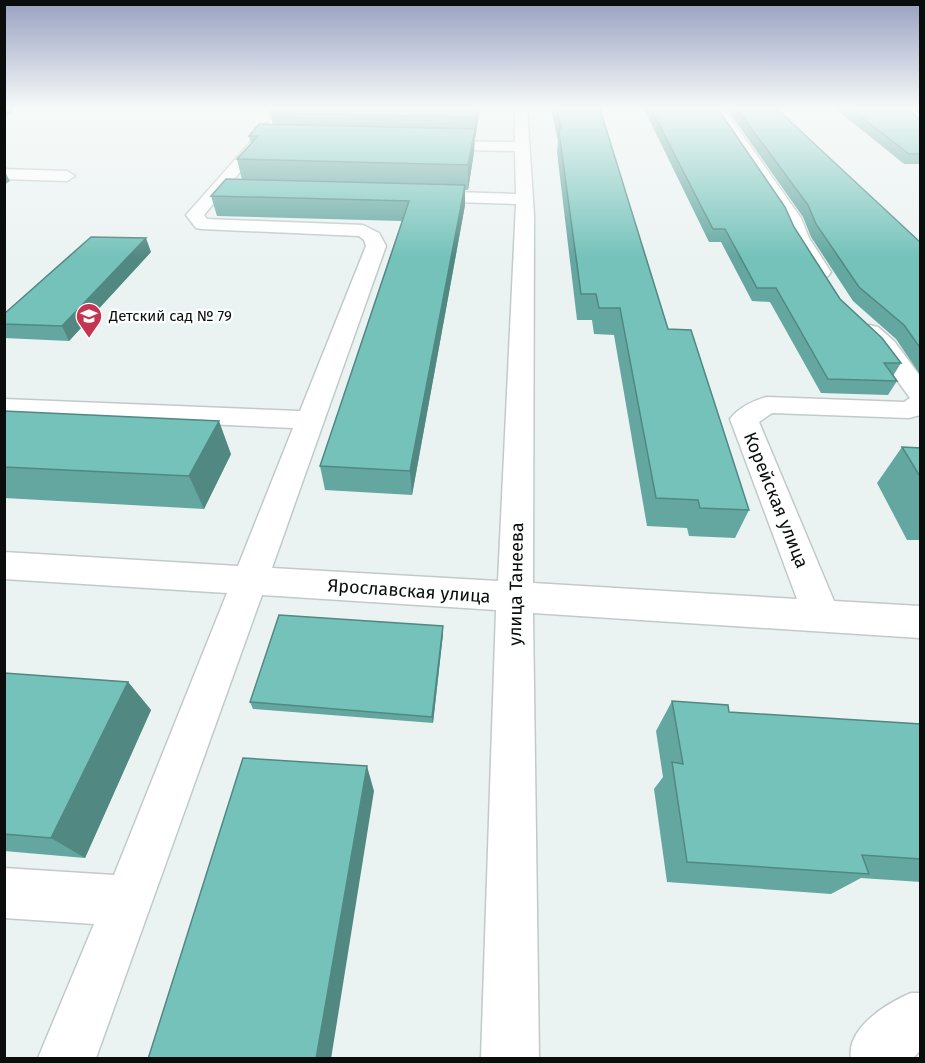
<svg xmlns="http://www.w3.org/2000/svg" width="925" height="1063" font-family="'Fira Sans',sans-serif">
	<rect width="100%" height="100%" fill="#ebf3f2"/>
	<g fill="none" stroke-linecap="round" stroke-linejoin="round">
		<g stroke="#c2cac9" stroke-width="3">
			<path id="minor" d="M 280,109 L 293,109 L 204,215 L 207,219 L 363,225 L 379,233 L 386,246 L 272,568 L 498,581 L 516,204 L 422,201 L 414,196 L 422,191 L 516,194 L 515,151 L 428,149 L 421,145 L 428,141 L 515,142 L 515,109 L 527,109 L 534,215 L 533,583 L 797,599 L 730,419 C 738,408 754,400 767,397 L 904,402 L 910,398 L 876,351 L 858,332 L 862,327 L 870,325 L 878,327 L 894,341 L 920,376 L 920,415 L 909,418 L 772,413 L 759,422 L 834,601 L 920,606 L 920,638 L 533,613 L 539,1058 L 481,1058 L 496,610 L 262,595 L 96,1058 L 38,1058 L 94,924 L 4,918 L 4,868 L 114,875 L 227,593 L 4,579 L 4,552 L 238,566 L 293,428 L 4,415 L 4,399 L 300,411 L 366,246 L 364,240 L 359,236 L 202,229 L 196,228 L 186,215 Z
				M 711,109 L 724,109 L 801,218 L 809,238 L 831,272 L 828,276 L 821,278 L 814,276 L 791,238 L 783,218 Z
				M 4,169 L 67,171 L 75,176 L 67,181 L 4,179 Z
				M 911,993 L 920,993 L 920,1051 L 913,1058 L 851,1058 C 846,1028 887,1003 911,993 Z"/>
		</g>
		<use href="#minor" fill="#fff" fill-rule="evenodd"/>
	</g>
	<path fill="#64a7a0" d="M 480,109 L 475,139 L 474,152 L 468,190 L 465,190 L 465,205 L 412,495 L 325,490 L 320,466 L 402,221 L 217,216 L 211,196 L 242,180 L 237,159 L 251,144 L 249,136 L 273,124 L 270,113 Z
		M 551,109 L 600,109 L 668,329 L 749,510 L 735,538 L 689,536 L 687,528 L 647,526 L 614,335 L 594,334 L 592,320 L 577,320 L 557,152 L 558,141 Z
		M 644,109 L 718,109 L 840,299 L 901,363 L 893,376 L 897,381 L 888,395 L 821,393 L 770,302 L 752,301 L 721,242 L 709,242 Z
		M 727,109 L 777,109 L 921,243 L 921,376 L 896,339 L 853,301 L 811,237 L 803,217 Z
		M 836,109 L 908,109 L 919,119 L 921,119 L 921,164 L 904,164 Z
		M 914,109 L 921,109 L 921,115 Z
		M 151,252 L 69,341 L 4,338 L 4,314 Z
		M 4,411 L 231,454 L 204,509 L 4,498 Z
		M 902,447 L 921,448 L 921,540 L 907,540 L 877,483 Z
		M 443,626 L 443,634 L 433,723 L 253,709 L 250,702 Z
		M 4,673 L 128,682 L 151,710 L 85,858 L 4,851 Z
		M 672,701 L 729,712 L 921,724 L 921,882 L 861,878 L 831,894 L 667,882 L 654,789 L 663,777 L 656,731 Z"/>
	<path fill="#518882" d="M 4,109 L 13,109 L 14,112 L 4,117 Z
		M 477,109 L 480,109 L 475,139 L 475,117 Z
		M 475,129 L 474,152 L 468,190 L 468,165 Z
		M 4,170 L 10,181 L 4,185 Z
		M 465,185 L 465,205 L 412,495 L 410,471 Z
		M 146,238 L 151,252 L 69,341 L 62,326 Z
		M 219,421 L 231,454 L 204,509 L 189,476 Z
		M 443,626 L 443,634 L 433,723 L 432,717 Z
		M 128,682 L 151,710 L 85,858 L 51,838 Z
		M 367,766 L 374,791 L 331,1059 L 316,1059 Z"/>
	<path fill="#74c2ba" stroke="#518882" stroke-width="1.5" d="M 273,109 L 477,109 L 475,117 L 270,113 Z
		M 557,109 L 600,109 L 668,329 L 691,330 L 749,510 L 700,508 L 698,500 L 656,498 L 620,308 L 599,308 L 596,294 L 581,294 L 559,132 L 559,128 L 561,128 Z
		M 651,109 L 718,109 L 785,207 L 794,227 L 840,299 L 882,338 L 901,363 L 884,363 L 897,381 L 828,379 L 776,288 L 757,288 L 725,229 L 713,229 Z
		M 737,109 L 777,109 L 921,243 L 921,349 L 904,325 L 859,287 L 816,224 L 808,205 Z
		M 851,109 L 908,109 L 919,119 L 921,119 L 921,154 L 909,154 Z
		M 259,124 L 475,129 L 468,165 L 237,159 L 258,136 L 249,136 Z
		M 226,179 L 465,185 L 410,471 L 320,466 L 409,201 L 211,196 Z
		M 91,237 L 146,238 L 62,326 L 4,324 L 4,314 Z
		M 4,411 L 219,421 L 189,476 L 4,467 Z
		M 902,447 L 921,448 L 921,478 Z
		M 279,615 L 443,626 L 432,717 L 250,702 Z
		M 4,673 L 128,682 L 51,838 L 4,834 Z
		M 672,701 L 728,705 L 729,712 L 921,724 L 921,859 L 862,855 L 869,874 L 687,862 L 672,762 L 683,764 Z
		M 243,758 L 367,766 L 316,1059 L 148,1059 Z"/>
	<linearGradient id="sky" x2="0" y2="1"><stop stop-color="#98a0c1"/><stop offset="0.42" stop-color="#f6faf9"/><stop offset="1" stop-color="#f6faf9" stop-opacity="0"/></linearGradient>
	<rect width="925" height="258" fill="url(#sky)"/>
	<defs>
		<g id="school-pin" transform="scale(1.35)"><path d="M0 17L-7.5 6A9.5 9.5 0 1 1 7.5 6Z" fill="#c53552" stroke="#fdffff"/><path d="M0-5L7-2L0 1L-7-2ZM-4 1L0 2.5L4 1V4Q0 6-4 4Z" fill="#fff"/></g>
	</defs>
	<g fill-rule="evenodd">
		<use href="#school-pin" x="89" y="316"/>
	</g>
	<g text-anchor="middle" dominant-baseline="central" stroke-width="4.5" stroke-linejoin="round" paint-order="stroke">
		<g font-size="15" fill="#0a0d0c" stroke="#fdffff" text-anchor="start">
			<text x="109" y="316">Детский сад № 79</text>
		</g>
		<g font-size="18" fill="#0a0d0c" stroke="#fdffff">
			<text transform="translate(776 500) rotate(68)">Корейская улица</text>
			<text transform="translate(516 584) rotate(-89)">улица Танеева</text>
			<text transform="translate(409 591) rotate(4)">Ярославская улица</text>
		</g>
	</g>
	<rect width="925" height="1063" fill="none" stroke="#0a0d0c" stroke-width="12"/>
</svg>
